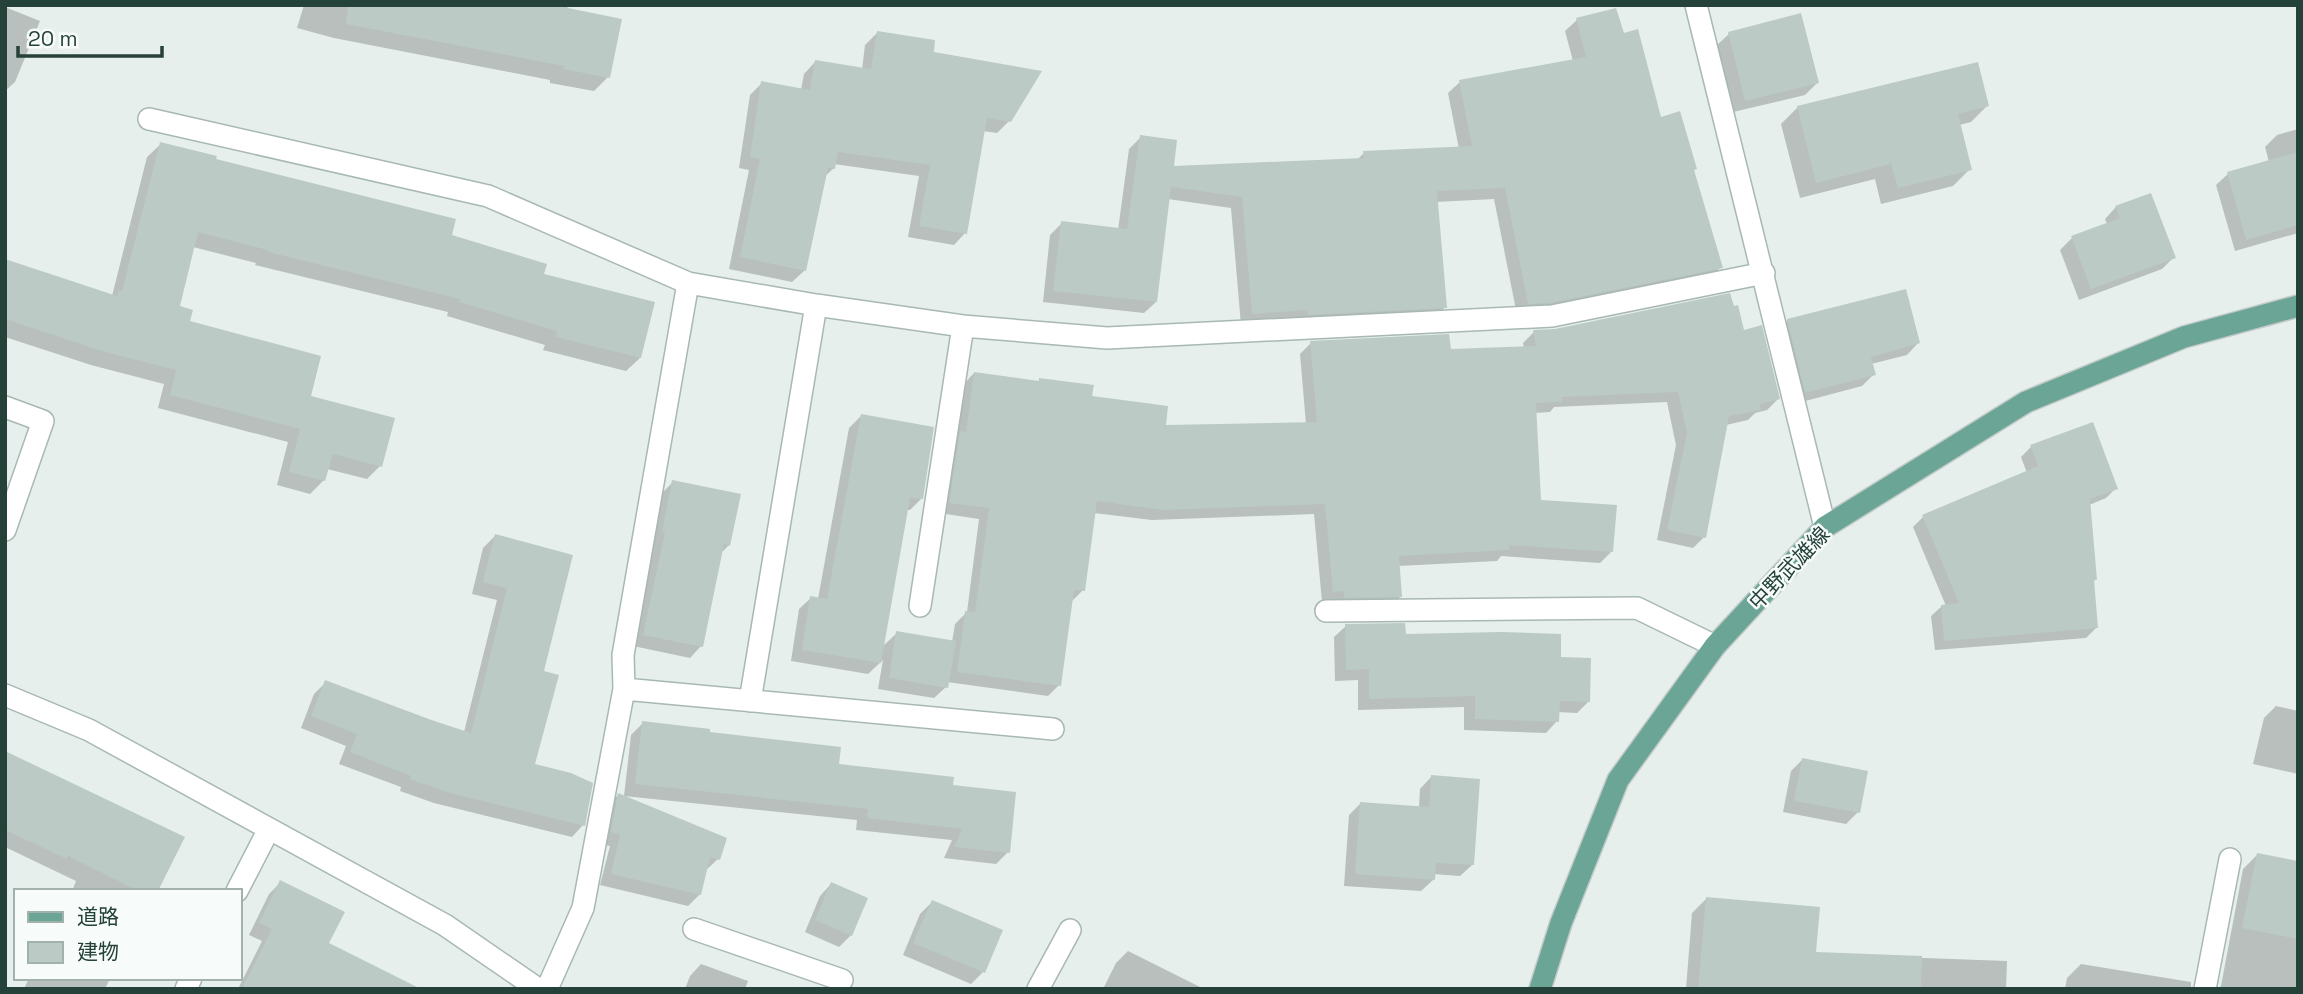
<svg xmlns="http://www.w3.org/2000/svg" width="2303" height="994" font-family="'Space Grotesk','Noto Sans JP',sans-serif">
	<rect width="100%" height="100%" fill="#e6efeb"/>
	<path fill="#0003" d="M 304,5 L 568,5 L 567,10 L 608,77 L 594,91 L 550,83 L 550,80 L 334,38 L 297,28 Z
		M 5,7 L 40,21 L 15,82 L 5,91 Z
		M 1577,20 L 1623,35 L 1660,119 L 1692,171 L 1721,267 L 1709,279 L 1517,315 L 1494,199 L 1436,202 L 1445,307 L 1434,319 L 1241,325 L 1231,208 L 1168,199 L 1156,302 L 1144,313 L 1043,302 L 1050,235 L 1062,223 L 1118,230 L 1129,149 L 1141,137 L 1172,167 L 1357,160 L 1364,153 L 1459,149 L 1448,93 L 1460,82 L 1573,61 L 1565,31 Z
		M 877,33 L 932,53 L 1009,121 L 997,133 L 983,131 L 965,233 L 954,245 L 908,237 L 919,176 L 834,164 L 834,168 L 824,177 L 804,271 L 792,282 L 729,269 L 749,170 L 739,168 L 750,95 L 762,83 L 801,90 L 804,74 L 815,62 L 862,70 L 865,45 Z
		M 1729,34 L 1817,83 L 1805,95 L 1733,112 L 1717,45 Z
		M 1987,106 L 1971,122 L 1959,125 L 1970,169 L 1953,186 L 1881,204 L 1875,179 L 1800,198 L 1781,124 L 1798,107 Z
		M 2298,129 L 2298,233 L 2235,251 L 2216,185 L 2228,174 L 2269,162 L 2265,147 L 2277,135 Z
		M 161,144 L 450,237 L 542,276 L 640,358 L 626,371 L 543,350 L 545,345 L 447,316 L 448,312 L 255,265 L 256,263 L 193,247 L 178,307 L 188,322 L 309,397 L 380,466 L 367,479 L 327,469 L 323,481 L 310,494 L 277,485 L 288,442 L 158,408 L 164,384 L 91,365 L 5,337 L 5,261 L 112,296 L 147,157 Z
		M 2116,207 L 2174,257 L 2162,269 L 2079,300 L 2060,250 L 2072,238 L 2107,224 L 2105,219 Z
		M 1788,320 L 1918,343 L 1907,355 L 1871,364 L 1874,374 L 1862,386 L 1794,404 L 1776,332 Z
		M 1534,332 L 1742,332 L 1778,399 L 1767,410 L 1755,413 L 1748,420 L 1726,425 L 1704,537 L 1693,548 L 1657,540 L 1676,445 L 1667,402 L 1554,407 L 1550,412 L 1534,413 L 1539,501 L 1611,552 L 1600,563 L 1501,556 L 1497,561 L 1398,566 L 1401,596 L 1390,607 L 1322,602 L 1314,514 L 1152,520 L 1094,513 L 1083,590 L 1072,601 L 1059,685 L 1048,696 L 947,682 L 946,687 L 934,698 L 878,689 L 883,660 L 868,674 L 791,661 L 799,609 L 811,598 L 818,599 L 849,428 L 861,416 L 921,499 L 910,510 L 906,510 L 882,647 L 897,633 L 952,642 L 955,624 L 967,612 L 979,519 L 939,513 L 950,444 L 957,437 L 964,384 L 974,373 L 1037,383 L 1040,380 L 1091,397 L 1164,427 L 1306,424 L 1300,354 L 1311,343 L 1449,351 L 1524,348 L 1523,343 Z
		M 2031,447 L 2116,488 L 2106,498 L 2089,505 L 2096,579 L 2093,582 L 2096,628 L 2086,638 L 1935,650 L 1931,616 L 1942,606 L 1946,606 L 1913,527 L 1923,517 L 2027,473 L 2021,457 Z
		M 673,482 L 729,545 L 721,553 L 701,646 L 690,658 L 633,646 L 654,544 L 651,543 L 661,494 Z
		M 495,536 L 542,673 L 533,765 L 583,825 L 572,837 L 434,803 L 400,791 L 401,787 L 339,764 L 346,746 L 301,728 L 314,694 L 326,682 L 464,732 L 497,600 L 472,594 L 483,548 Z
		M 1346,626 L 1559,659 L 1589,701 L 1577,713 L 1558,712 L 1557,721 L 1546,733 L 1464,730 L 1464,707 L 1358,710 L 1358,680 L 1335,681 L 1334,637 Z
		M 2276,706 L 2298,711 L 2298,774 L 2253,764 L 2264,718 Z
		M 643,723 L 708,733 L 837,766 L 951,787 L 1008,852 L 996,864 L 944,858 L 952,840 L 856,830 L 857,820 L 624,796 L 631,735 Z
		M 1802,760 L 1858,812 L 1846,824 L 1783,812 L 1791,771 Z
		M 5,762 L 155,891 L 72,891 L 76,881 L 5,847 Z
		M 1431,777 L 1472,865 L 1460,876 L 1433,874 L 1433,880 L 1421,891 L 1344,886 L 1349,815 L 1360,804 L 1419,808 L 1420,789 Z
		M 618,795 L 718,859 L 706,870 L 700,894 L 688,906 L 600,885 L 610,846 L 600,844 L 607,807 Z
		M 2257,855 L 2298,863 L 2298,989 L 2218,989 L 2221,986 L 2243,869 Z
		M 280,883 L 327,944 L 414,989 L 238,989 L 262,941 L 249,935 L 269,894 Z
		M 831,884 L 851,935 L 839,947 L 805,932 L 820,896 Z
		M 1706,899 L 1814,954 L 2007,961 L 2006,989 L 1686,989 L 1692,913 Z
		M 932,902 L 1001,931 L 983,972 L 971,984 L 903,955 L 920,914 Z
		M 1128,951 L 1202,988 L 1202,989 L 1103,989 L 1116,963 Z
		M 701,964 L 748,981 L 745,989 L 685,989 L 690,976 Z
		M 2081,964 L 2191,982 L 2191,989 L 2065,989 L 2067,978 Z
		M 29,978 L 110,978 L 105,989 L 24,989 Z"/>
	<path fill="#bbcac4" d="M 348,5 L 553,5 L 622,19 L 610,78 L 563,69 L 564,66 L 346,24 Z
		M 1616,8 L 1624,33 L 1638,29 L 1661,117 L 1680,111 L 1697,169 L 1694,170 L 1723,268 L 1550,303 L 1528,304 L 1505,188 L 1437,191 L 1447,308 L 1308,315 L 1307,310 L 1252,314 L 1242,197 L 1171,187 L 1157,302 L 1053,291 L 1061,221 L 1127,229 L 1140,135 L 1177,140 L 1174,166 L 1364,158 L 1363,151 L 1472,146 L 1459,80 L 1586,57 L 1576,18 Z
		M 1801,13 L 1819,83 L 1745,101 L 1728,32 Z
		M 877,31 L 935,40 L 934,52 L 1042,71 L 1011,122 L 987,118 L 967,234 L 919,226 L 930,165 L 838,152 L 835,169 L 828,168 L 806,271 L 740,257 L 760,159 L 750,157 L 761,81 L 810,90 L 815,60 L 871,69 Z
		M 1978,62 L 1989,106 L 1958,114 L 1972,170 L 1898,188 L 1891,164 L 1816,183 L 1797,106 Z
		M 160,142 L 217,156 L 216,159 L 456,219 L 452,235 L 547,264 L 544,274 L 655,302 L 641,358 L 556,337 L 557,331 L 459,302 L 460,299 L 268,252 L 268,250 L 198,232 L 180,306 L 193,310 L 190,321 L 321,356 L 311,396 L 395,418 L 382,467 L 333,454 L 325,481 L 289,472 L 300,429 L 170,395 L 176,370 L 105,352 L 5,319 L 5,259 L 117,296 L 119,290 L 122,291 Z
		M 2298,152 L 2298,225 L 2246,240 L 2227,172 Z
		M 2151,193 L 2176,258 L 2091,289 L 2071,236 L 2120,218 L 2115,206 Z
		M 1906,289 L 1920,343 L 1871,357 L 1876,375 L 1805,393 L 1787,319 Z
		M 1730,293 L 1734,306 L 1738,305 L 1744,330 L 1762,325 L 1780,399 L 1760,404 L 1761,410 L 1729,416 L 1706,538 L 1667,530 L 1687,433 L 1678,392 L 1562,397 L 1562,402 L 1536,403 L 1541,500 L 1617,505 L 1613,552 L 1509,545 L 1509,550 L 1399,556 L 1402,597 L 1344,598 L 1344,591 L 1333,592 L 1325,504 L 1164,510 L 1097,501 L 1085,591 L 1074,590 L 1061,686 L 957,672 L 965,611 L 975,612 L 989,508 L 949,503 L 960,431 L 966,432 L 974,372 L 1039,381 L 1039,378 L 1094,385 L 1092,396 L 1168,406 L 1166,425 L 1317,422 L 1310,341 L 1449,334 L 1451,349 L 1536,346 L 1533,330 L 1555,329 Z
		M 861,414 L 934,427 L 923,499 L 910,498 L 881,663 L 802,650 L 810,596 L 827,599 Z
		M 2093,422 L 2118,489 L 2090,499 L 2097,580 L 2094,580 L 2098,628 L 1944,641 L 1941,605 L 1959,603 L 1922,515 L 2038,466 L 2030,445 Z
		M 672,480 L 741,494 L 730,546 L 724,544 L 703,647 L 643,635 L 665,532 L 662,532 Z
		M 495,534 L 573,555 L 544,671 L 559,675 L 535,764 L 571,773 L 593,783 L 585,826 L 446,792 L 410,779 L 411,776 L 350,752 L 357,734 L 311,716 L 325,680 L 431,720 L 471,733 L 507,588 L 483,582 Z
		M 1405,623 L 1406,634 L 1501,632 L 1561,634 L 1561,657 L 1591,658 L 1590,702 L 1560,701 L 1559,722 L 1475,719 L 1475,696 L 1369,699 L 1369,669 L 1346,670 L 1345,624 Z
		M 896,631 L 956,641 L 948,688 L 889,678 Z
		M 642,721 L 710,729 L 710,732 L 841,747 L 839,764 L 954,777 L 953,785 L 1016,792 L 1010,853 L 954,847 L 962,829 L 867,818 L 868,809 L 635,784 Z
		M 5,751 L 185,837 L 158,891 L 139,891 L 68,856 L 67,859 L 5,830 Z
		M 1802,758 L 1868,771 L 1860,813 L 1794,801 Z
		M 1431,775 L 1480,779 L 1474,865 L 1436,863 L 1435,880 L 1355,874 L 1360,802 L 1429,807 Z
		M 618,793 L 727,838 L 720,860 L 710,857 L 701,895 L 611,874 L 620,835 L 611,832 Z
		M 2257,853 L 2298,861 L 2298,939 L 2242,928 Z
		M 280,880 L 345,912 L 329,943 L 421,989 L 242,989 L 272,929 L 259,923 Z
		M 831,882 L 868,898 L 852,936 L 815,920 Z
		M 1706,897 L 1820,907 L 1816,952 L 1922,956 L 1921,989 L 1698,989 Z
		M 932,900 L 1003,930 L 985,973 L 913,943 Z"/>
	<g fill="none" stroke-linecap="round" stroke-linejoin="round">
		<g stroke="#a8b8b2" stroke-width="24">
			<path id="minor" d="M 1696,5 L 1825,527
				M 149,119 L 488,196 L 688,283 L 816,305 L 963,326 L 1107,338 L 1552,316 L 1764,273
				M 5,407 L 43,421 L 5,530
				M 920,606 L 963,326
				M 1326,611 L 1637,608 L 1715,646
				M 624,689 L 1053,729
				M 5,695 L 89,730 L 445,925 L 538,989
				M 750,701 L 816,305
				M 237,891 L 269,829
				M 694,929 L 842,980
				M 186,989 L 191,978
				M 547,989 L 583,908 L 624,689 L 623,655 L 688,283
				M 1038,989 L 1070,930
				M 2205,989 L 2230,859"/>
		</g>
		<g stroke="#c2cac8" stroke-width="24">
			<path id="major" d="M 1540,989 L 1561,923 L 1618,780 L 1715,646 L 1825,527 L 2026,402 L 2184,337 L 2298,306"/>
		</g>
		<use href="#minor" stroke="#fff" stroke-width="21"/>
		<use href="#major" stroke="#6aa596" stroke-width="21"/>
	</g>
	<g text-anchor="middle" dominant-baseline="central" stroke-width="5" stroke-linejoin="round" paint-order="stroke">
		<g font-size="21" fill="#24423a" stroke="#f7fbf9">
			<text transform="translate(1789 568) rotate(-46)">中野武雄線</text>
		</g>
	</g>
	<rect width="2303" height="994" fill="none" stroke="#24423a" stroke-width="14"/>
	<rect x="14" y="889" width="228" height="91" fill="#f7fbf9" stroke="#a3b1ad" stroke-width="2"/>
	<rect x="28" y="912" width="35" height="10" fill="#6aa596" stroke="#a3b1ad" stroke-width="2"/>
	<text x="77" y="924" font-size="21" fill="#24423a">道路</text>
	<rect x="28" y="942" width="35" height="21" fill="#bbcac4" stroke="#a3b1ad" stroke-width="2"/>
	<text x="77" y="959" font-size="21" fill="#24423a">建物</text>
	<path d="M18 46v10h144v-10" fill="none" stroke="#24423a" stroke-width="3.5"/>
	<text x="28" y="46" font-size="21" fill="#24423a" stroke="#f7fbf9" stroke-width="5" paint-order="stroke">20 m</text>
</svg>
